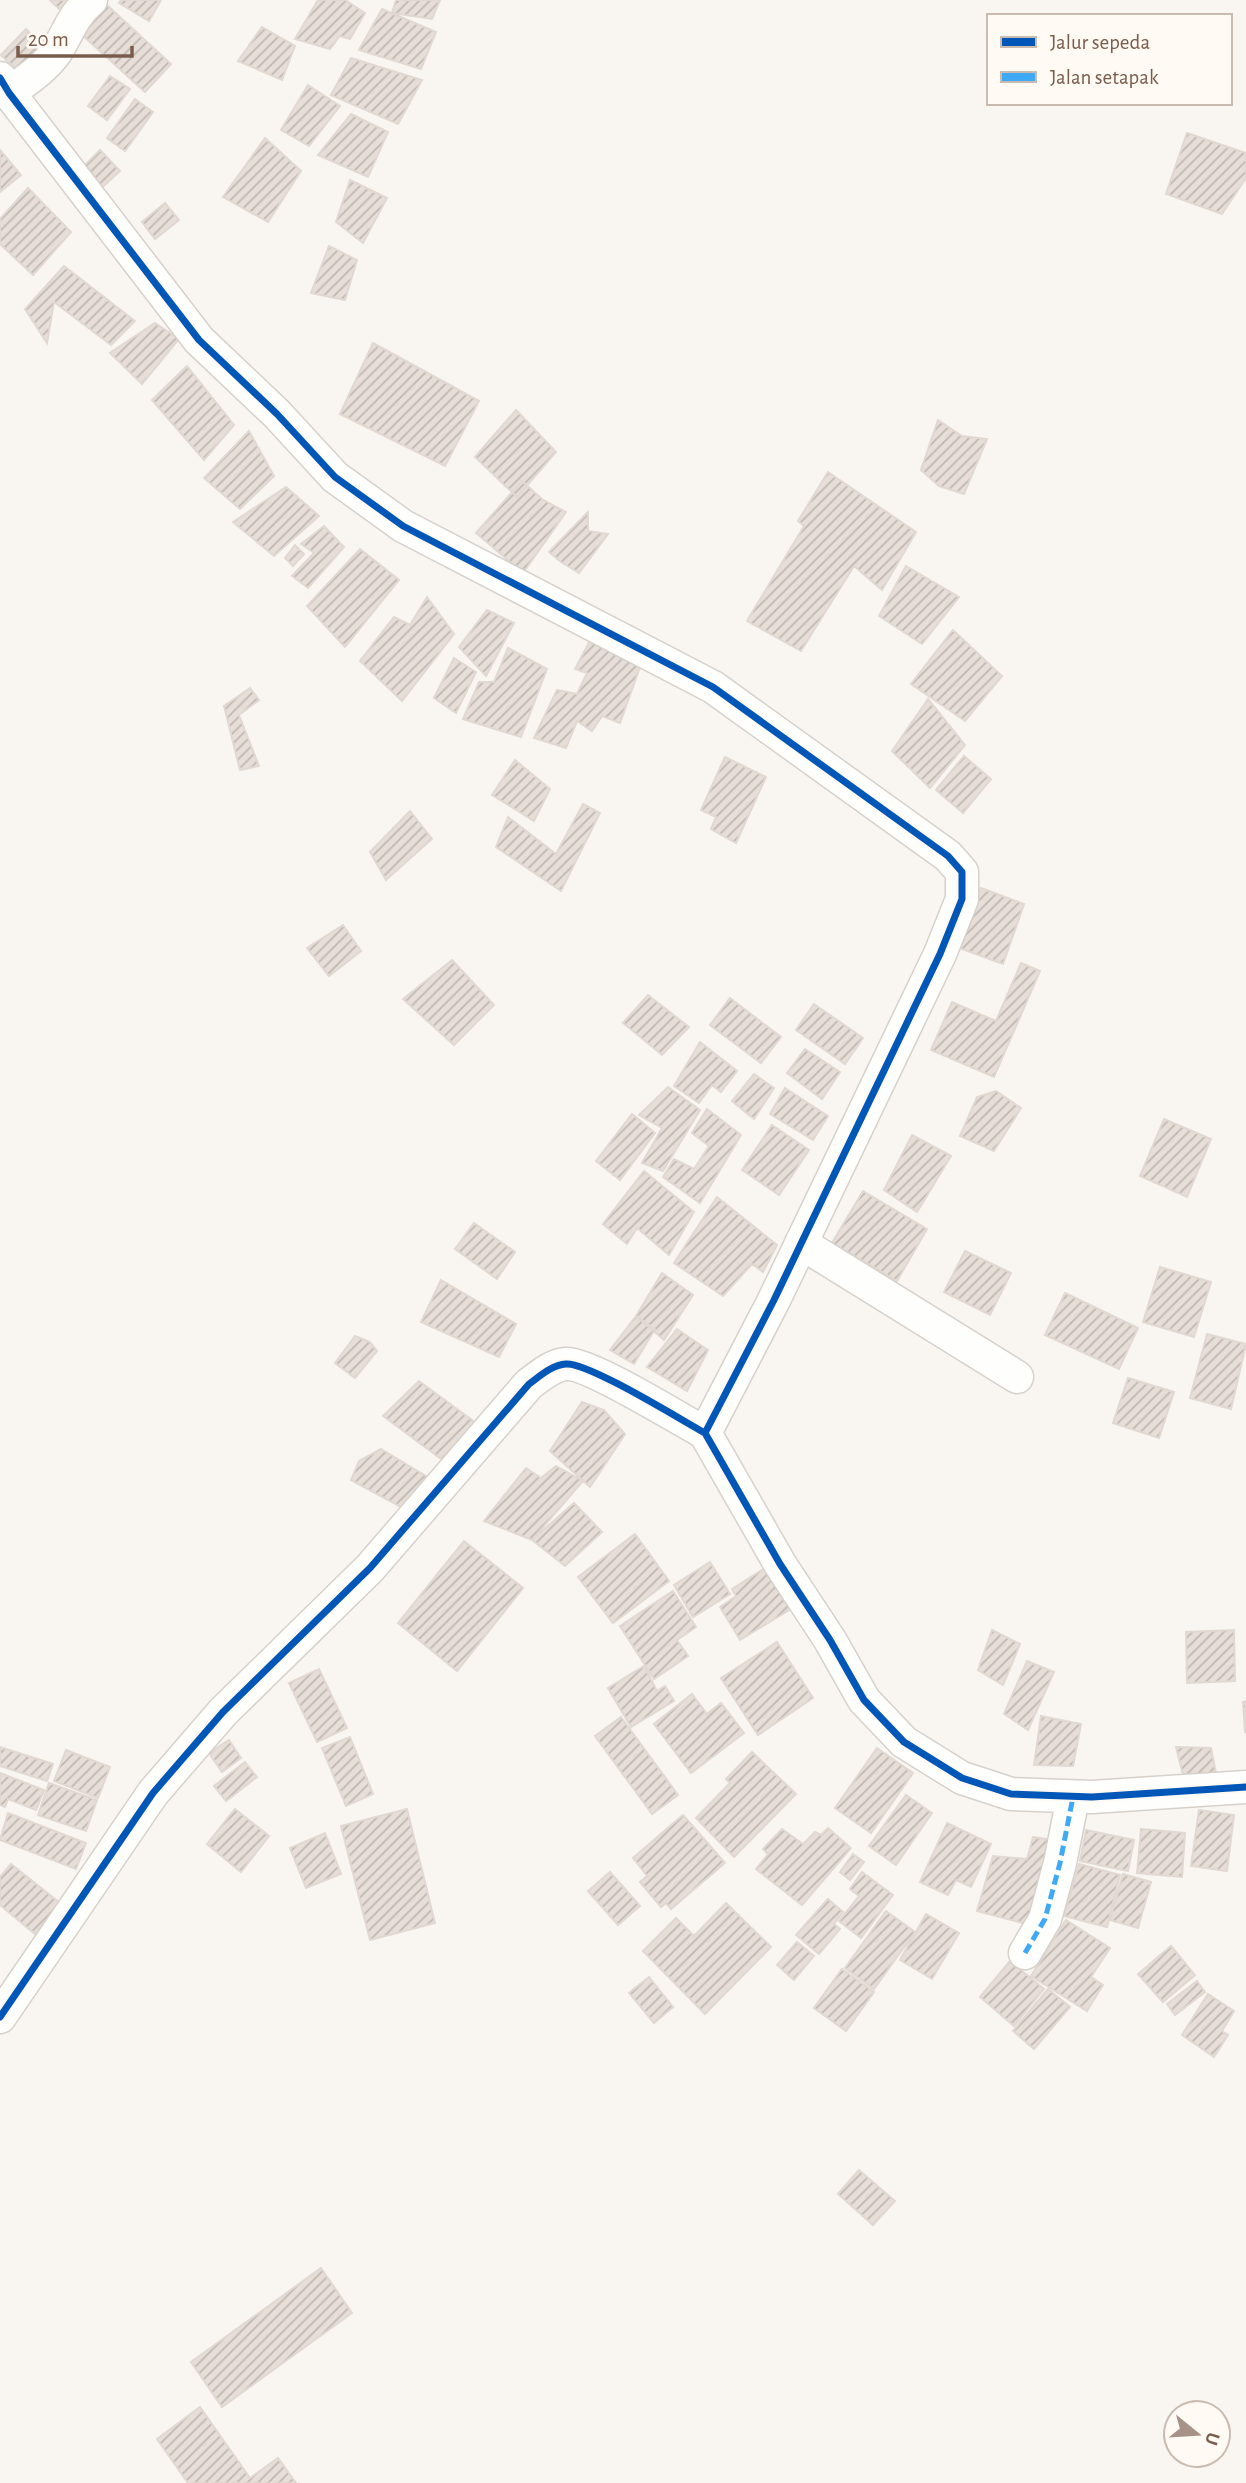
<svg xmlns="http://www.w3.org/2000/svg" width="1246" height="2483" font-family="'Alegreya Sans',sans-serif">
	<defs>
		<pattern id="building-hatch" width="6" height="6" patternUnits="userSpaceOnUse" patternTransform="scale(1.75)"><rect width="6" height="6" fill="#e6ded7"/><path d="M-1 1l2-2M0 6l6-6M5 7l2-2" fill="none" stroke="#bfb7b1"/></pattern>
	</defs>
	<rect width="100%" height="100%" fill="#f9f5f0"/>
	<path fill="url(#building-hatch)" stroke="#e2d8d2" stroke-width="2" d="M 50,0 L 80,0 L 65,15 Z
		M 121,0 L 161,0 L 149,21 L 119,3 Z
		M 318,0 L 345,0 L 365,13 L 350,39 L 340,36 L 330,49 L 295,39 Z
		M 396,0 L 440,0 L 432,19 L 392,13 Z
		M 107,5 L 171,64 L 145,92 L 81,34 Z
		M 382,9 L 436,32 L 421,69 L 359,50 Z
		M 262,27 L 295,46 L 282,80 L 238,61 Z
		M 26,29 L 47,50 L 22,75 L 1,55 Z
		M 351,58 L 422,80 L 398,124 L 331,95 Z
		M 110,76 L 130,89 L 107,120 L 88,106 Z
		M 308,85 L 340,106 L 309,146 L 281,130 Z
		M 135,99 L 153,112 L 125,151 L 107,138 Z
		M 351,114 L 388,132 L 368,177 L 318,155 Z
		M 1187,133 L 1246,153 L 1246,178 L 1222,214 L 1166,194 Z
		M 265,138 L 301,171 L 268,222 L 223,197 Z
		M 0,150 L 21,175 L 0,192 Z
		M 100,150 L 120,171 L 95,194 L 76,174 Z
		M 350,180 L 387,198 L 363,243 L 336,222 Z
		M 28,188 L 71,232 L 33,275 L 0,244 L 0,219 Z
		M 165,203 L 179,220 L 155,239 L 142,222 Z
		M 329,246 L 357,260 L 345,300 L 311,293 Z
		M 64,266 L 135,321 L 111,345 L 54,302 L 47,343 L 25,309 Z
		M 155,323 L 179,339 L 142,384 L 110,353 Z
		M 373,343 L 479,401 L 445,466 L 340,414 Z
		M 187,366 L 234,425 L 204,460 L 152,400 Z
		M 516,410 L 556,452 L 517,497 L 475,457 Z
		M 938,420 L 962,436 L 987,439 L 964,494 L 939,486 L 921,470 Z
		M 249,431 L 274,476 L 240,509 L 204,478 Z
		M 828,472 L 916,532 L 882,590 L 854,566 L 801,651 L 747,621 L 804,526 L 798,521 Z
		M 522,481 L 543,500 L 566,512 L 523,573 L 476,533 Z
		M 286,487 L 319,516 L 274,556 L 233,522 Z
		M 588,512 L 588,531 L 608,534 L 579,573 L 561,562 L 549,552 Z
		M 324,526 L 344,547 L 308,588 L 292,576 L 314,553 L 301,544 Z
		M 295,545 L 304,554 L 293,566 L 285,558 Z
		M 360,549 L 399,580 L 345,647 L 307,606 Z
		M 906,566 L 959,597 L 922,644 L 879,616 Z
		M 427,597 L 454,634 L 402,701 L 360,661 L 394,617 L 410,625 Z
		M 487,610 L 514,623 L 486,676 L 459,647 Z
		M 953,630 L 1002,676 L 965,721 L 911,684 Z
		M 594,633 L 644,656 L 620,723 L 602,716 L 592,731 L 577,721 L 566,748 L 534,738 L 557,690 L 577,694 L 587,673 L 575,669 Z
		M 508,648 L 547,669 L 521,737 L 463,719 L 479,682 L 494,682 Z
		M 454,658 L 476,672 L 456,713 L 434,698 Z
		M 250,688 L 259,700 L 239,715 L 259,766 L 240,770 L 224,706 Z
		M 928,699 L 965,745 L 930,788 L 892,751 Z
		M 964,756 L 991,779 L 963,813 L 936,790 Z
		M 725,757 L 766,777 L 736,843 L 711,829 L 716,817 L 701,810 Z
		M 515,760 L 550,789 L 534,821 L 492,795 Z
		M 583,804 L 600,813 L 561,891 L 496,847 L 508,817 L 556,854 Z
		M 410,811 L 432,839 L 386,880 L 370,852 Z
		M 981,888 L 1024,904 L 1003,964 L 959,948 Z
		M 343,925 L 361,951 L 329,976 L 307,948 Z
		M 452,960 L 494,1005 L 454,1045 L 403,999 Z
		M 1021,963 L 1040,971 L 994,1077 L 931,1050 L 952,1002 L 996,1021 Z
		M 648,995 L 689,1027 L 662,1055 L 623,1023 Z
		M 730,998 L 781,1037 L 761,1063 L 710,1025 Z
		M 814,1004 L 863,1038 L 845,1064 L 796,1030 Z
		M 700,1042 L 737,1071 L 721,1092 L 712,1085 L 699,1103 L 674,1086 Z
		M 805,1049 L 840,1072 L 822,1099 L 787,1073 Z
		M 754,1074 L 774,1088 L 754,1119 L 732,1101 Z
		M 668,1087 L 700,1110 L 663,1171 L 642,1163 L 662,1128 L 639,1115 Z
		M 785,1088 L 828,1116 L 813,1140 L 770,1114 Z
		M 996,1091 L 1021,1108 L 994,1151 L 960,1136 L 977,1097 Z
		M 707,1109 L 741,1135 L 700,1203 L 663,1177 L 674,1159 L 694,1169 L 709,1146 L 692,1133 Z
		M 632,1114 L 655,1133 L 620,1180 L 596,1161 Z
		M 1164,1119 L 1211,1139 L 1187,1197 L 1140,1176 Z
		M 772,1125 L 809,1150 L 779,1195 L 742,1170 Z
		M 912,1135 L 951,1156 L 917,1212 L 884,1190 Z
		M 644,1171 L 694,1212 L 669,1255 L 637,1228 L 627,1244 L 603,1224 Z
		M 863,1191 L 927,1229 L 897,1281 L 832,1243 Z
		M 717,1197 L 777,1245 L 763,1272 L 752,1264 L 723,1296 L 674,1263 Z
		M 474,1223 L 515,1252 L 497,1279 L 455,1249 Z
		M 965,1251 L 1011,1273 L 990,1315 L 944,1292 Z
		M 1160,1267 L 1211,1282 L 1194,1337 L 1143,1322 Z
		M 662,1273 L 693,1295 L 664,1340 L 636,1316 Z
		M 441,1280 L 516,1324 L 499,1357 L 421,1322 Z
		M 1065,1293 L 1138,1328 L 1119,1369 L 1045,1335 Z
		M 636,1316 L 655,1329 L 634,1364 L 610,1350 Z
		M 677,1329 L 708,1350 L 687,1391 L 647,1367 Z
		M 1207,1334 L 1246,1344 L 1231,1409 L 1190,1398 Z
		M 355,1336 L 370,1342 L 377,1351 L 355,1378 L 335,1363 Z
		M 1128,1378 L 1174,1392 L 1159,1438 L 1113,1423 Z
		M 419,1381 L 476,1423 L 448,1464 L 383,1416 Z
		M 582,1402 L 604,1410 L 625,1434 L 590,1487 L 550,1451 Z
		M 381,1449 L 431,1479 L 410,1512 L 351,1480 L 359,1461 Z
		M 556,1466 L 583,1481 L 532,1540 L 484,1521 L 526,1468 L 541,1478 Z
		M 574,1503 L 602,1532 L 565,1566 L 532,1540 Z
		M 635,1534 L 669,1581 L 613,1623 L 578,1577 Z
		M 464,1541 L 523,1588 L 457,1671 L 398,1623 Z
		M 710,1562 L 730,1594 L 693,1617 L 674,1585 Z
		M 765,1568 L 791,1609 L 740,1640 L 720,1607 L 736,1596 L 732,1589 Z
		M 673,1591 L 696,1627 L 677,1640 L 688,1656 L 654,1679 L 620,1626 Z
		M 992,1630 L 1020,1644 L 1003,1685 L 978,1670 Z
		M 1234,1630 L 1235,1681 L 1187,1683 L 1186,1632 Z
		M 777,1642 L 813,1698 L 758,1735 L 721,1678 Z
		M 1027,1661 L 1054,1672 L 1028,1730 L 1004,1714 Z
		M 644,1666 L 657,1691 L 665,1686 L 674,1701 L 631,1727 L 608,1688 Z
		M 319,1669 L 347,1728 L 317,1742 L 289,1683 Z
		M 692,1694 L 707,1714 L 721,1703 L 744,1733 L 691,1773 L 654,1724 Z
		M 1246,1701 L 1246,1732 L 1245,1732 L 1243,1702 Z
		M 1041,1716 L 1081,1724 L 1073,1766 L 1034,1765 Z
		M 621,1717 L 678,1795 L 652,1814 L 595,1736 Z
		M 350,1737 L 373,1794 L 346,1806 L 322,1748 Z
		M 229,1740 L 241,1758 L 222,1772 L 209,1753 Z
		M 0,1747 L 53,1764 L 47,1781 L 0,1766 Z
		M 1176,1747 L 1211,1748 L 1216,1773 L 1183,1775 Z
		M 877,1748 L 913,1773 L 871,1833 L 835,1808 Z
		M 66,1750 L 110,1767 L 98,1798 L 54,1781 Z
		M 752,1752 L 796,1794 L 734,1857 L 696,1818 L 730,1783 L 726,1779 Z
		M 245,1762 L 257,1777 L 226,1801 L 214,1786 Z
		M 0,1773 L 44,1790 L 36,1810 L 8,1799 L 5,1807 L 0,1805 Z
		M 49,1783 L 97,1800 L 86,1831 L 38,1815 Z
		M 906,1795 L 932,1813 L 896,1865 L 869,1846 Z
		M 235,1809 L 269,1836 L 241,1872 L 207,1844 Z
		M 407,1809 L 435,1923 L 370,1940 L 341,1826 Z
		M 1199,1810 L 1234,1815 L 1227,1871 L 1191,1866 Z
		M 8,1813 L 86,1843 L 76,1869 L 0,1840 Z
		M 683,1815 L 725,1863 L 671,1909 L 666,1903 L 661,1907 L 640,1882 L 647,1876 L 633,1858 Z
		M 947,1823 L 991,1844 L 971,1887 L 956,1880 L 948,1895 L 920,1882 Z
		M 828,1828 L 851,1848 L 802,1905 L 756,1869 L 768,1854 L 763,1849 L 782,1829 L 803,1844 L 815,1832 L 821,1835 Z
		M 1141,1829 L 1185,1833 L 1182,1877 L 1137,1873 Z
		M 1086,1830 L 1134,1840 L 1128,1871 L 1080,1861 Z
		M 325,1833 L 341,1874 L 306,1888 L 290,1848 Z
		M 1033,1837 L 1053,1840 L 1030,1925 L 977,1911 L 993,1856 L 1027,1859 Z
		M 853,1854 L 864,1862 L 850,1880 L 840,1872 Z
		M 11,1864 L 60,1903 L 35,1934 L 0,1905 L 0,1877 Z
		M 1079,1864 L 1120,1875 L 1107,1927 L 1064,1916 Z
		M 610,1872 L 640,1906 L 618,1925 L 588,1891 Z
		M 862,1872 L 893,1895 L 861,1938 L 839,1921 L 859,1896 L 850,1889 Z
		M 1123,1874 L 1151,1882 L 1138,1928 L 1110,1920 Z
		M 828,1899 L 843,1912 L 834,1924 L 840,1929 L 819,1954 L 796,1935 Z
		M 726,1903 L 771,1947 L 705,2014 L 643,1951 L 676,1918 L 694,1936 Z
		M 886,1911 L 915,1932 L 874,1989 L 845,1968 Z
		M 926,1914 L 959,1933 L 932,1979 L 900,1960 Z
		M 1066,1920 L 1110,1948 L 1091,1977 L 1103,1985 L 1087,2011 L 1031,1976 Z
		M 797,1942 L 814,1956 L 794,1980 L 777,1965 Z
		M 1171,1946 L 1195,1975 L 1163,2002 L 1138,1974 Z
		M 1010,1961 L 1044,1989 L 1014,2026 L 980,1997 Z
		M 842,1969 L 874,1992 L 846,2031 L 814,2008 Z
		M 649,1977 L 673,2007 L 654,2023 L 629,1993 Z
		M 1197,1981 L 1205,1992 L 1175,2015 L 1167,2004 Z
		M 1048,1989 L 1070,2007 L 1034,2049 L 1013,2031 Z
		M 1208,1994 L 1234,2011 L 1222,2031 L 1228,2035 L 1214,2057 L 1182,2035 Z
		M 859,2170 L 895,2201 L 873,2225 L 838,2194 Z
		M 321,2268 L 352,2313 L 222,2407 L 191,2362 Z
		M 200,2407 L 250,2478 L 278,2458 L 296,2483 L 188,2483 L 157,2439 Z"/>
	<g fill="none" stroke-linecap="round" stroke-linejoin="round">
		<g stroke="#d7d1cb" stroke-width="35">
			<path id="minor" d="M 0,78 L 9,93 L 199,340 L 277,414 L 335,477 L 403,526 L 713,687 L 948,856 L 962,872 L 962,899 L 940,954 L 774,1300 L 705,1433 L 780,1564 L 830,1640 L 864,1700 L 904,1742 L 962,1778 L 1011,1794 L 1092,1797 L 1246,1787
				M 9,93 C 25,81 45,68 56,52 C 68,33 73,15 91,0
				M 801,1243 L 1017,1377
				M 1025,1953 L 1045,1919 L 1060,1863 L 1073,1797
				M 0,2017 L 153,1793 L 223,1712 L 370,1568 L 529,1384 C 540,1376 552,1365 566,1364 C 588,1362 681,1420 705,1433"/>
		</g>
		<use href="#minor" stroke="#fefefd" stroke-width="32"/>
		<path stroke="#3fa9f5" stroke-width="5" stroke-dasharray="10 5" stroke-linecap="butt" d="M 1025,1953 L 1045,1919 L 1060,1863 L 1073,1797"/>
		<g stroke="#fffaf3" stroke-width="11">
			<path id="cycleway" d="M 0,78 L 9,93 L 199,340 L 277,414 L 335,477 L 403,526 L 713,687 L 948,856 L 962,872 L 962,899 L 940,954 L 774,1300 L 705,1433 L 780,1564 L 830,1640 L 864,1700 L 904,1742 L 962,1778 L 1011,1794 L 1092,1797 L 1246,1787
				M 0,2017 L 153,1793 L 223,1712 L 370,1568 L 529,1384 C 540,1376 552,1365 566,1364 C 588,1362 681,1420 705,1433"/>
		</g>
		<use href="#cycleway" stroke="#0057b8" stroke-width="7"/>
	</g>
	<rect x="987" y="14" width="245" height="91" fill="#fffaf3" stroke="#cabbb1" stroke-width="2"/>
	<rect x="1001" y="37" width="35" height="10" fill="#0057b8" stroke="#cabbb1" stroke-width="2"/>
	<text x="1050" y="49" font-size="21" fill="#7a5c4d">Jalur sepeda</text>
	<rect x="1001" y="72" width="35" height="10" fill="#3fa9f5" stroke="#cabbb1" stroke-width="2"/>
	<text x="1050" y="84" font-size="21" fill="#7a5c4d">Jalan setapak</text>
	<g transform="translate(1197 2434) rotate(108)"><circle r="33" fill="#fffaf3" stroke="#cabbb1" stroke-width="2"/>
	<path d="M0-5L12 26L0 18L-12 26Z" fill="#a69286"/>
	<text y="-10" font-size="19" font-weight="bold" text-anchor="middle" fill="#7a5c4d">U</text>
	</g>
	<path d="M18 46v10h114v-10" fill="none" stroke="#7a5c4d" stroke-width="3.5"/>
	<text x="28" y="46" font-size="21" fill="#7a5c4d" stroke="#fffaf3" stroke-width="5" paint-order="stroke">20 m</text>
</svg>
